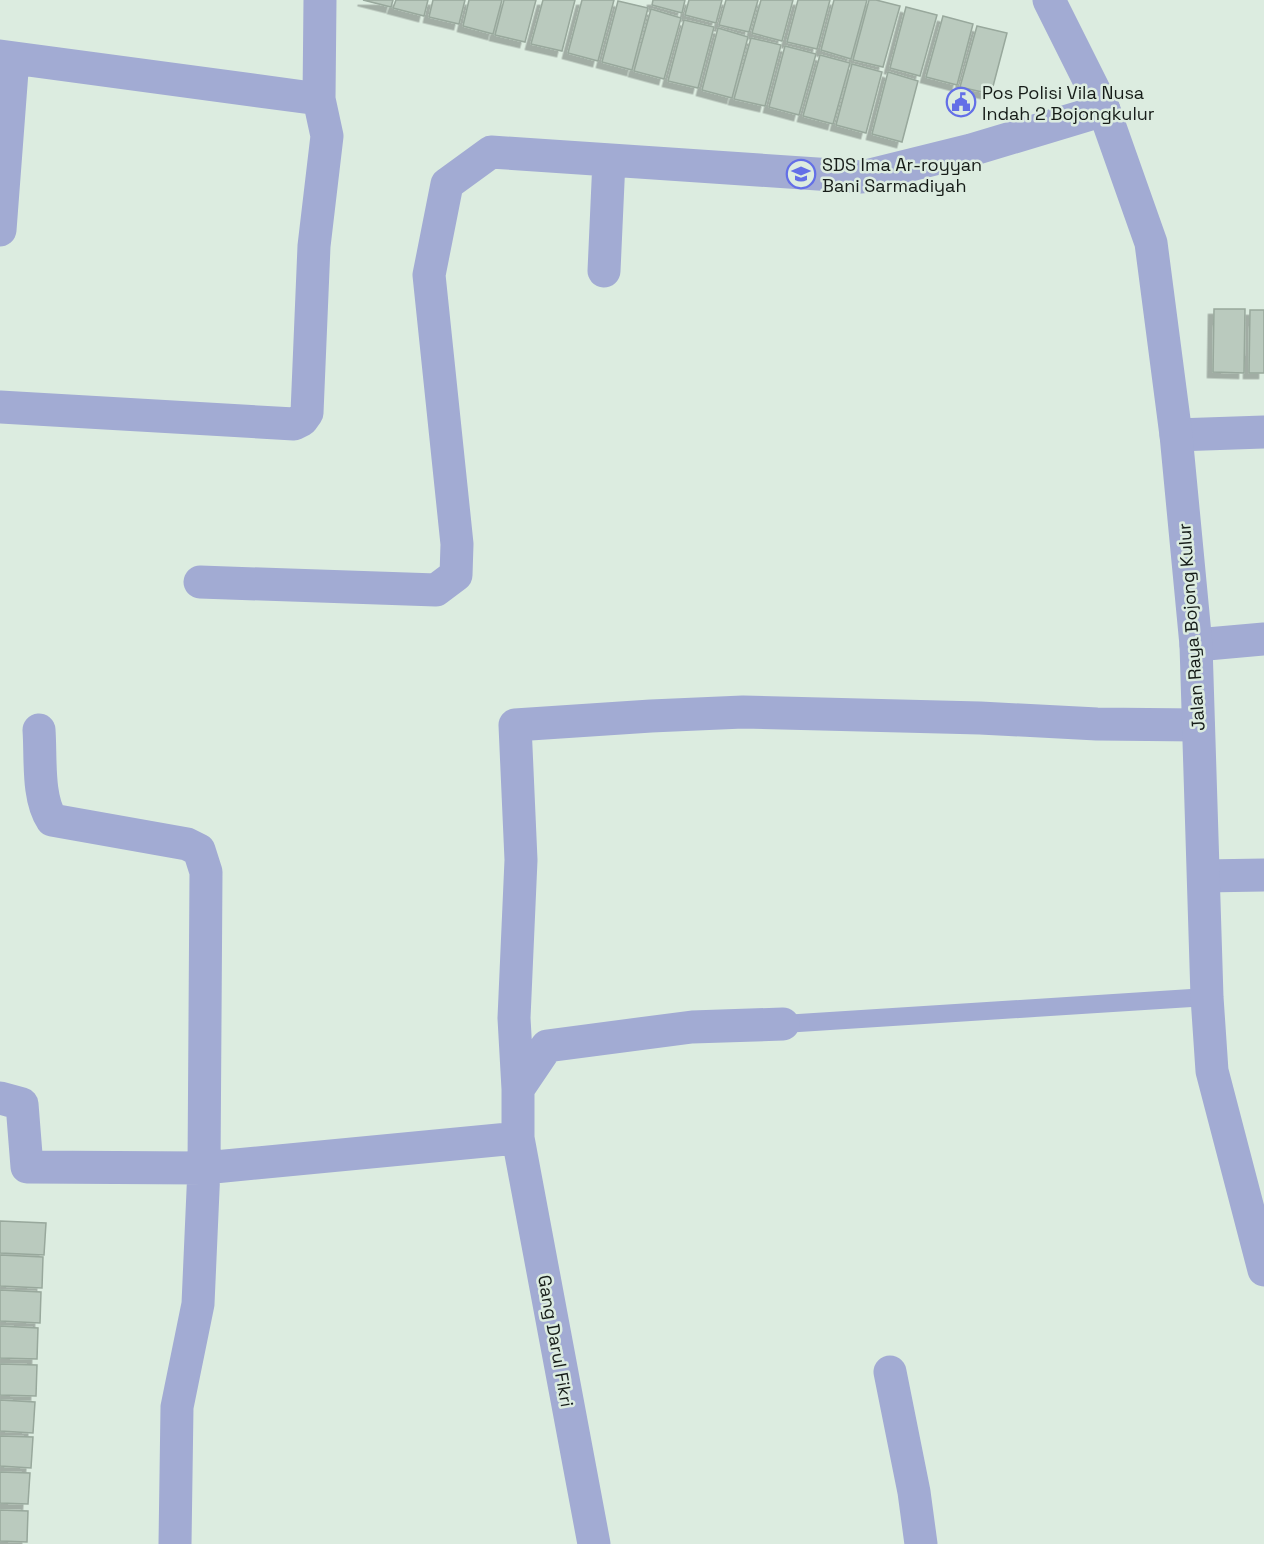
<svg xmlns="http://www.w3.org/2000/svg" width="1264" height="1544" font-family="'Space Grotesk',sans-serif">
	<defs>
		<filter id="shadow"><feDropShadow dx="-5.5" dy="5.5" stdDeviation="0" flood-color="#0004"/></filter>
	</defs>
	<rect width="100%" height="100%" fill="#dcece0"/>
	<path fill="#bacabe" stroke="#98a89c" stroke-width="1.5" filter="url(#shadow)" d="M 363,0 L 393,0 L 391,7 Z
		M 396,0 L 428,0 L 424,16 L 393,8 Z
		M 433,0 L 465,0 L 459,24 L 429,17 Z
		M 469,0 L 502,0 L 493,34 L 463,26 Z
		M 504,0 L 536,0 L 525,42 L 495,35 Z
		M 543,0 L 575,0 L 562,51 L 531,44 Z
		M 582,0 L 614,0 L 598,61 L 568,53 Z
		M 653,0 L 685,0 L 682,13 L 652,5 Z
		M 689,0 L 722,0 L 716,23 L 685,15 Z
		M 726,0 L 758,0 L 749,32 L 719,25 Z
		M 761,0 L 793,0 L 782,41 L 752,33 Z
		M 798,0 L 830,0 L 817,49 L 787,42 Z
		M 834,0 L 867,0 L 851,59 L 821,50 Z
		M 869,0 L 876,0 L 900,6 L 883,67 L 853,60 Z
		M 618,1 L 648,8 L 632,70 L 602,62 Z
		M 906,7 L 937,15 L 920,76 L 890,68 Z
		M 651,9 L 681,18 L 664,79 L 634,71 Z
		M 943,16 L 973,24 L 957,85 L 926,77 Z
		M 684,20 L 714,27 L 698,88 L 668,81 Z
		M 977,26 L 1007,33 L 991,94 L 960,87 Z
		M 718,28 L 748,37 L 732,98 L 702,90 Z
		M 751,38 L 781,45 L 765,106 L 734,99 Z
		M 785,46 L 816,54 L 799,115 L 769,107 Z
		M 820,55 L 850,63 L 833,124 L 803,116 Z
		M 852,64 L 882,72 L 866,133 L 836,125 Z
		M 888,72 L 918,81 L 902,142 L 872,134 Z
		M 1214,309 L 1245,309 L 1244,373 L 1213,372 Z
		M 1250,310 L 1264,310 L 1264,373 L 1249,373 Z
		M 0,1221 L 46,1223 L 44,1255 L 0,1253 Z
		M 0,1255 L 43,1257 L 42,1288 L 0,1286 Z
		M 0,1290 L 41,1292 L 40,1323 L 0,1321 Z
		M 0,1326 L 38,1328 L 37,1359 L 0,1358 Z
		M 0,1364 L 37,1365 L 36,1396 L 0,1395 Z
		M 0,1400 L 35,1402 L 33,1433 L 0,1431 Z
		M 0,1436 L 33,1437 L 31,1468 L 0,1466 Z
		M 0,1472 L 30,1473 L 28,1504 L 0,1503 Z
		M 0,1510 L 28,1511 L 27,1542 L 0,1541 Z"/>
	<g fill="none" stroke-linecap="round" stroke-linejoin="round">
		<path stroke="#a2abd3" stroke-width="18" d="M 783,1024 L 1207,997"/>
		<path stroke="#a2abd3" stroke-width="33" d="M 0,56 L 319,99
			M 0,230 L 13,58
			M 604,271 L 609,160
			M 0,407 L 294,424 L 302,420 L 307,413 L 314,246 L 327,136 L 319,99 L 320,0
			M 1176,435 L 1264,432
			M 200,582 L 436,590 L 456,575 L 457,544 L 429,275 L 447,184 L 491,152 L 862,177 L 971,150 L 1104,110
			M 1196,645 L 1264,639
			M 39,730 C 41,757 37,798 52,820 L 187,844 L 199,850 L 206,872 L 204,1168 L 198,1304 L 177,1407 L 175,1544
			M 1204,876 L 1264,875
			M 518,1089 L 514,1018 L 521,860 L 515,725 L 651,716 L 743,712 L 980,718 L 1097,724 L 1198,725
			M 0,1098 L 22,1104 L 27,1167 L 204,1168 L 518,1138 L 594,1544
			M 518,1138 L 518,1089 L 547,1046 L 692,1027 L 783,1024
			M 890,1372 L 914,1492 L 921,1544"/>
		<path stroke="#a2abd3" stroke-width="33" d="M 1049,0 L 1104,110 L 1151,243 L 1176,435 L 1196,645 L 1207,997 L 1212,1071 L 1264,1270"/>
	</g>
	<defs>
		<g id="civic-ring" transform="scale(1.5)"><circle r="9.5" fill="#dcece0" stroke="#636fe7" stroke-width="1.5"/><path d="M-.6-6.5H3V-4.5H.6V-3L4-1V1h2V6H-6V1h2V-1L-.6-3ZM-1.2 2.5V6h2.4V2.5Z" fill="#636fe7"/></g>
		<g id="school-ring" transform="scale(1.5)"><circle r="9.5" fill="#dcece0" stroke="#636fe7" stroke-width="1.5"/><path d="M0-5L7-2L0 1L-7-2ZM-4 1L0 2.5L4 1V4Q0 6-4 4Z" fill="#636fe7"/></g>
	</defs>
	<g fill-rule="evenodd">
		<use href="#civic-ring" x="961" y="102"/>
		<use href="#school-ring" x="801" y="174"/>
	</g>
	<g text-anchor="middle" dominant-baseline="central" stroke-width="5" stroke-linejoin="round" paint-order="stroke">
		<g font-size="18" fill="#161c18" stroke="#dcece0" text-anchor="start">
			<text x="982" y="92">Pos Polisi Vila Nusa<tspan x="982" dy="21">Indah 2 Bojongkulur</tspan></text>
			<text x="822" y="164">SDS Ima Ar-royyan<tspan x="822" dy="21">Bani Sarmadiyah</tspan></text>
		</g>
		<g font-size="18" fill="#161c18" stroke="#dcece0">
			<text transform="translate(1191 627) rotate(-94)">Jalan Raya Bojong Kulur</text>
			<text transform="translate(556 1341) rotate(80)">Gang Darul Fikri</text>
		</g>
	</g>
</svg>
